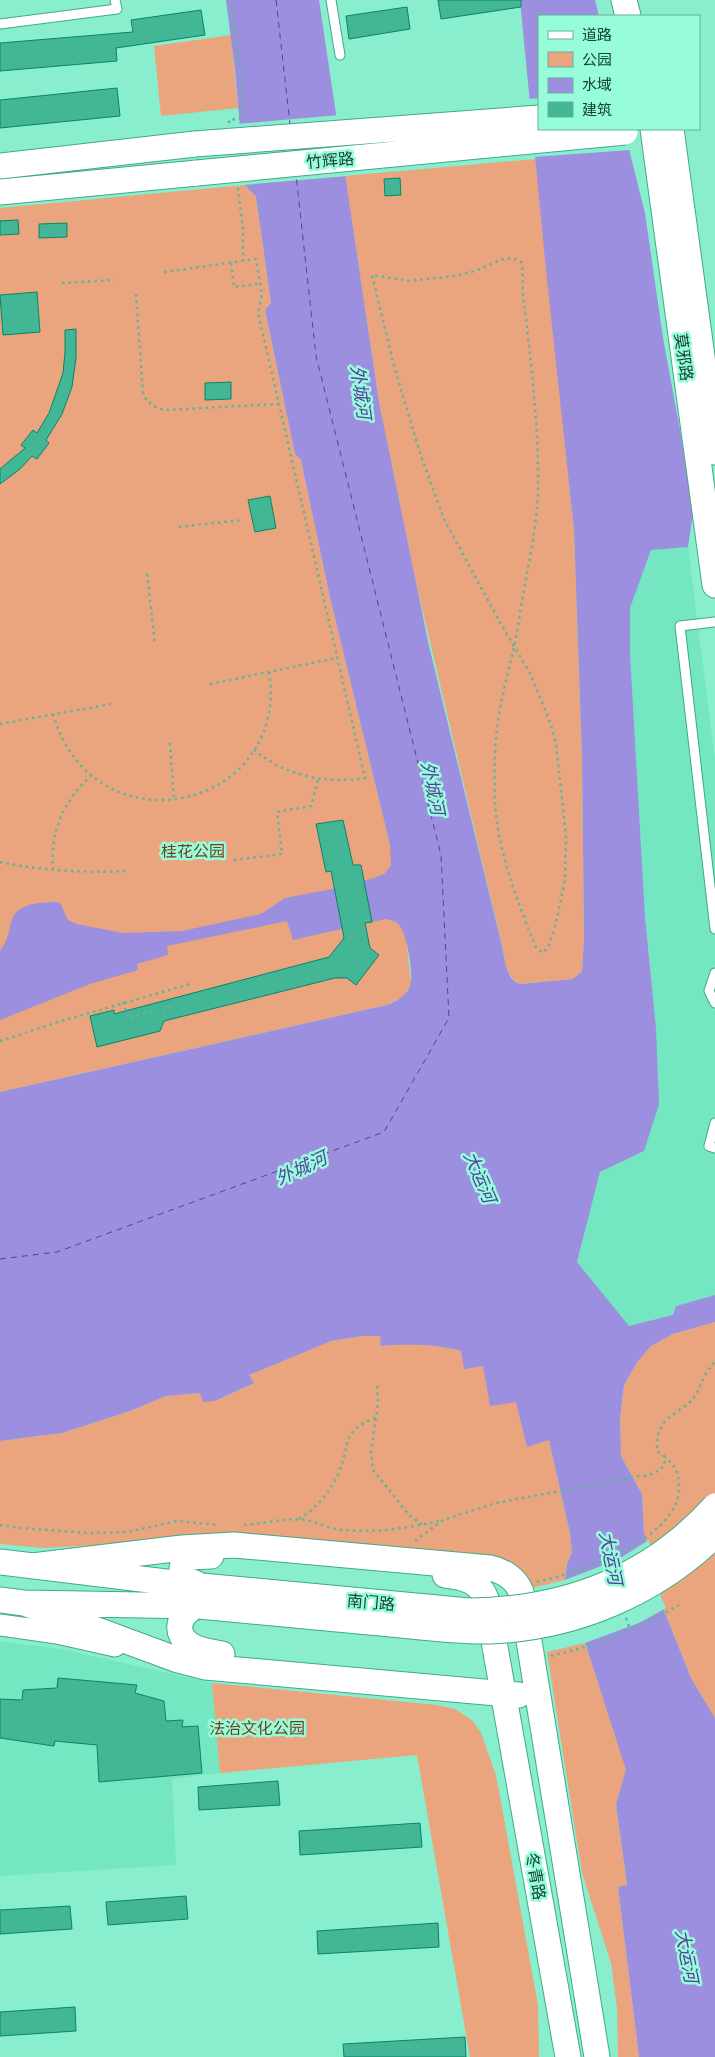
<svg xmlns="http://www.w3.org/2000/svg" width="715" height="2057" font-family="Inter,'Noto Sans SC',sans-serif">
	<rect width="100%" height="100%" fill="#89eecd"/>
	<path fill="#74e6c2" d="M 688,547 L 715,760 L 715,1295 L 676,1306 L 673,1315 L 629,1326 L 577,1263 L 600,1172 L 644,1151 L 656,1028 L 645,917 L 630,653 L 630,608 L 651,550 Z
		M 0,1641 L 61,1649 L 212,1683 L 220,1773 L 172,1779 L 176,1865 L 0,1876 Z"/>
	<path fill="#eaa57e" d="M 231,35 L 238,108 L 161,116 L 154,46 Z
		M 536,159 L 574,530 L 582,759 L 584,938 L 582,971 L 573,979 L 521,984 C 506,981 505,959 502,946 L 413,570 L 379,402 L 345,176 Z
		M 245,185 L 256,197 L 271,303 L 265,311 L 295,454 L 301,460 L 329,593 L 390,845 L 406,936 L 411,984 L 404,996 L 387,1005 L 0,1092 L 0,208 Z
		M 715,1322 L 715,1718 L 691,1678 L 659,1598 L 644,1532 L 642,1494 L 621,1456 L 620,1418 L 624,1385 L 638,1361 L 651,1346 L 673,1334 Z
		M 362,1336 L 381,1336 L 381,1346 L 415,1343 L 444,1347 L 461,1351 L 483,1365 L 549,1440 L 570,1533 L 572,1552 L 567,1564 L 565,1580 L 523,1590 L 521,1576 L 187,1540 L 43,1548 L 0,1544 L 0,1441 L 62,1433 L 130,1411 L 166,1396 L 200,1393 L 215,1401 L 254,1383 L 249,1375 L 331,1341 Z
		M 585,1643 L 627,1770 L 616,1804 L 627,1886 L 618,1887 L 639,2057 L 618,2057 L 617,2008 L 611,1963 L 582,1873 L 547,1652 Z
		M 212,1683 L 437,1705 L 455,1709 L 472,1720 L 481,1733 L 496,1775 L 538,2005 L 539,2057 L 470,2057 L 417,1755 L 220,1773 Z"/>
	<path fill="#9c8fdf" d="M 226,0 L 319,0 L 379,402 L 429,646 L 502,946 C 505,959 506,982 521,984 L 573,979 L 582,971 L 584,938 L 582,759 L 574,530 L 546,270 L 520,0 L 595,0 L 599,16 L 539,16 L 539,129 L 624,129 L 645,213 L 663,338 L 680,430 L 693,513 L 688,547 L 651,550 L 630,608 L 630,653 L 645,917 L 656,1028 L 659,1104 L 644,1151 L 600,1172 L 577,1262 L 629,1326 L 673,1315 L 676,1306 L 715,1295 L 715,1322 L 673,1334 L 651,1346 L 638,1361 L 624,1385 L 620,1418 L 621,1456 L 642,1494 L 644,1532 L 659,1598 L 691,1678 L 715,1718 L 715,2057 L 639,2057 L 618,1887 L 627,1885 L 616,1804 L 626,1770 L 565,1580 L 567,1564 L 572,1552 L 570,1533 L 549,1440 L 527,1447 L 516,1402 L 490,1406 L 483,1366 L 464,1369 L 461,1351 C 434,1344 409,1344 381,1346 L 380,1336 L 362,1336 L 331,1341 L 249,1375 L 254,1383 L 215,1401 L 203,1402 L 200,1393 L 166,1396 L 130,1411 L 62,1433 L 0,1441 L 0,1092 L 387,1005 C 397,1001 406,996 410,986 C 414,975 407,933 399,925 C 396,921 391,920 385,919 L 293,940 L 287,921 L 167,946 L 168,955 L 137,964 L 138,970 L 90,984 L 0,1020 L 0,951 C 18,929 0,908 40,903 C 65,901 58,900 68,920 L 76,924 L 123,933 L 182,931 L 261,914 L 285,898 L 332,889 L 374,878 L 384,874 L 391,866 L 390,845 L 329,593 L 301,460 L 295,454 L 265,310 L 271,303 L 256,197 L 245,185 L 235,70 Z"/>
	<path fill="#89eecd" d="M 539,98 L 539,129 L 625,129 L 630,150 L 533,157 L 528,99 Z
		M 339,115 L 348,176 L 243,185 L 237,124 Z
		M 649,1540 L 661,1597 L 666,1608 L 639,1623 L 582,1644 L 562,1581 L 617,1560 Z"/>
	<g fill="none" stroke-linecap="round" stroke-linejoin="round">
		<path stroke="#57409e" stroke-width="1" stroke-dasharray="6 5" stroke-linecap="butt" d="M 276,0 L 290,124
			M 0,1259 L 57,1252 L 384,1132 L 449,1018 L 441,855 L 316,356 L 296,175"/>
	</g>
	<path fill="#42b695" stroke="#078569" d="M 438,0 L 521,0 L 521,7 L 441,19 Z
		M 407,7 L 410,29 L 349,39 L 346,16 Z
		M 201,10 L 205,35 L 116,48 L 117,61 L 0,71 L 0,43 L 133,32 L 131,20 Z
		M 117,88 L 120,116 L 0,128 L 0,100 Z
		M 400,178 L 401,195 L 385,196 L 384,179 Z
		M 18,220 L 19,234 L 0,235 L 0,221 Z
		M 67,223 L 67,237 L 39,238 L 39,224 Z
		M 37,292 L 40,332 L 3,335 L 0,295 Z
		M 76,329 L 76,358 L 72,387 L 62,414 L 46,440 L 49,443 L 37,459 L 32,456 L 20,469 L 0,484 L 0,469 L 25,448 L 21,445 L 33,430 L 37,433 L 49,413 L 63,373 L 65,352 L 65,330 Z
		M 231,382 L 231,399 L 205,400 L 205,383 Z
		M 270,496 L 276,528 L 255,532 L 248,500 Z
		M 343,820 L 353,865 L 361,865 L 372,922 L 365,923 L 370,948 L 379,955 L 356,985 L 347,978 L 335,978 L 164,1021 L 160,1031 L 97,1047 L 90,1016 L 114,1010 L 114,1014 L 329,957 L 344,938 L 331,871 L 326,872 L 316,824 Z
		M 58,1678 L 137,1685 L 135,1693 L 164,1701 L 166,1721 L 183,1720 L 182,1727 L 198,1726 L 202,1773 L 99,1782 L 97,1745 L 55,1741 L 54,1746 L 0,1738 L 0,1699 L 22,1700 L 23,1690 L 57,1688 Z
		M 278,1781 L 280,1805 L 199,1810 L 198,1787 Z
		M 420,1823 L 422,1847 L 300,1855 L 299,1831 Z
		M 186,1896 L 188,1919 L 108,1925 L 106,1902 Z
		M 70,1906 L 72,1929 L 0,1934 L 0,1910 Z
		M 438,1923 L 439,1947 L 318,1954 L 317,1931 Z
		M 75,2007 L 76,2031 L 0,2036 L 0,2012 Z
		M 465,2037 L 466,2057 L 344,2057 L 343,2044 Z"/>
	<g fill="none" stroke-linecap="round" stroke-linejoin="round">
		<g stroke="#41a98b" stroke-width="11">
			<path id="service" d="M 331,0 L 340,55
				M 0,24 L 117,9 L 115,0
				M 715,622 L 680,626 L 715,929
				M 715,973 L 709,991 L 715,1003
				M 715,1123 L 709,1146 L 715,1148"/>
		</g>
		<g stroke="#41a98b" stroke-width="23">
			<path id="tertiary" d="M 0,1625 L 57,1633 L 115,1646"/>
		</g>
		<g stroke="#41a98b" stroke-width="27">
			<path id="secondary" d="M 624,0 L 628,16
				M 653,129 L 715,585
				M 671,129 L 715,452
				M 0,166 L 195,144
				M 0,192 L 197,173
				M 0,1562 L 199,1586
				M 32,1566 L 182,1548 L 234,1545 L 490,1568 C 504,1571 516,1579 521,1592 L 597,2057
				M 445,1575 C 464,1577 481,1581 487,1602 L 568,2057
				M 202,1586 L 185,1579 C 180,1570 181,1563 190,1557 L 211,1556
				M 0,1600 L 24,1603 L 199,1606
				M 24,1603 L 178,1660 L 205,1667 L 519,1695
				M 199,1606 C 178,1611 172,1635 192,1646 C 201,1651 212,1652 222,1654"/>
		</g>
		<path stroke="#62b49a" stroke-width="2.5" stroke-dasharray="2.5 4" stroke-linecap="butt" d="M 229,123 L 229,120 L 243,118 L 240,67 L 231,0
			M 238,188 L 243,228 L 243,261
			M 231,263 L 234,287 L 260,284
			M 164,272 L 256,259 L 262,295 L 258,313 L 365,778 C 325,784 286,776 254,750
			M 455,276 L 409,281 L 372,275 L 394,366 L 420,453 L 444,519 L 498,619 L 531,675 L 550,722 L 556,744 L 566,835 L 565,879 L 556,923 L 549,945 L 543,953 L 536,947 C 517,901 498,852 495,802 C 494,773 494,744 499,715 C 504,683 515,651 519,619 C 526,572 539,525 538,477 C 538,424 532,371 526,319 C 525,310 523,301 523,292 C 522,282 524,272 521,262 L 512,258 L 500,260 L 478,270 L 455,276
			M 62,283 L 115,280
			M 136,294 L 143,393 C 147,403 154,408 165,410 L 278,404
			M 179,527 L 243,520
			M 147,574 L 155,644
			M 210,684 L 337,658
			M 53,714 C 94,855 291,810 269,671
			M 0,724 L 111,704
			M 170,743 L 174,800
			M 234,860 L 282,854 L 277,812 L 311,806 L 318,779
			M 0,862 C 43,871 85,873 128,871
			M 53,870 C 50,832 63,801 91,776
			M 123,1002 L 128,1018 L 175,1006
			M 0,1041 L 58,1022 L 190,984
			M 377,1386 L 378,1402 L 371,1453 L 373,1470 L 409,1515 L 423,1525
			M 299,1519 C 317,1508 331,1491 339,1472 C 352,1442 338,1434 376,1417
			M 0,1525 L 21,1528 L 89,1533 L 128,1532 L 177,1521 L 219,1525
			M 244,1525 C 264,1524 286,1517 306,1520 C 319,1523 330,1529 343,1530 C 376,1533 411,1528 443,1520
			M 415,1541 L 443,1520 L 496,1503 L 639,1476 C 651,1476 657,1472 665,1465 L 664,1456 L 657,1451 C 657,1442 657,1432 663,1424 C 669,1415 682,1410 690,1402 C 702,1390 702,1373 715,1362
			M 537,1582 C 578,1573 683,1538 679,1485 C 679,1472 674,1464 664,1456
			M 626,1618 L 630,1629
			M 551,1656 L 597,1644 L 651,1621 L 679,1605"/>
		<use href="#service" stroke="#fff" stroke-width="9"/>
		<use href="#tertiary" stroke="#fff" stroke-width="21"/>
		<use href="#secondary" stroke="#fff" stroke-width="25"/>
		<g stroke="#41a98b" stroke-width="27" stroke-linecap="butt">
			<path id="secondary-bridge" d="M 195,144 L 539,118
				M 197,173 L 625,132
				M 202,1586 L 469,1611 C 565,1610 650,1578 715,1506
				M 199,1606 C 255,1611 312,1617 369,1622 C 409,1625 450,1632 490,1631 C 573,1628 655,1594 715,1535"/>
		</g>
		<use href="#secondary-bridge" stroke="#fff" stroke-width="25"/>
	</g>
	<g text-anchor="middle" dominant-baseline="central" stroke-width="5" stroke-linejoin="round" paint-order="stroke">
		<g font-size="16" fill="#164235" stroke="#96fcda">
			<text transform="translate(330 160) rotate(-5)">竹辉路</text>
			<text transform="translate(684 357) rotate(82)">莫邪路</text>
			<text transform="translate(371 1602) rotate(5)">南门路</text>
			<text transform="translate(536 1876) rotate(80)">冬青路</text>
		</g>
		<g font-size="16" fill="#753f1e" stroke="#96fcda">
			<text x="193" y="851">桂花公园</text>
			<text x="257" y="1728">法治文化公园</text>
		</g>
		<g font-size="18" font-style="italic" fill="#57409e" stroke="#96fcda">
			<text transform="translate(361 392) rotate(82)">外城河</text>
			<text transform="translate(433 788) rotate(78)">外城河</text>
			<text transform="translate(301 1168) rotate(-25)">外城河</text>
			<text transform="translate(480 1177) rotate(67)">大运河</text>
			<text transform="translate(611 1558) rotate(79)">大运河</text>
			<text transform="translate(687 1956) rotate(79)">大运河</text>
		</g>
	</g>
	<rect x="538" y="15" width="162" height="115" fill="#96fcda" stroke="#63b298"/>
	<rect x="548" y="31" width="25" height="8" fill="#ffffff" stroke="#63b298"/>
	<text x="582" y="40" font-size="15" fill="#164235">道路</text>
	<rect x="548" y="52" width="25" height="15" fill="#eaa57e" stroke="#63b298"/>
	<text x="582" y="65" font-size="15" fill="#164235">公园</text>
	<rect x="548" y="78" width="25" height="15" fill="#9c8fdf" stroke="#63b298"/>
	<text x="582" y="90" font-size="15" fill="#164235">水域</text>
	<rect x="548" y="102" width="25" height="15" fill="#42b695" stroke="#63b298"/>
	<text x="582" y="115" font-size="15" fill="#164235">建筑</text>
</svg>
